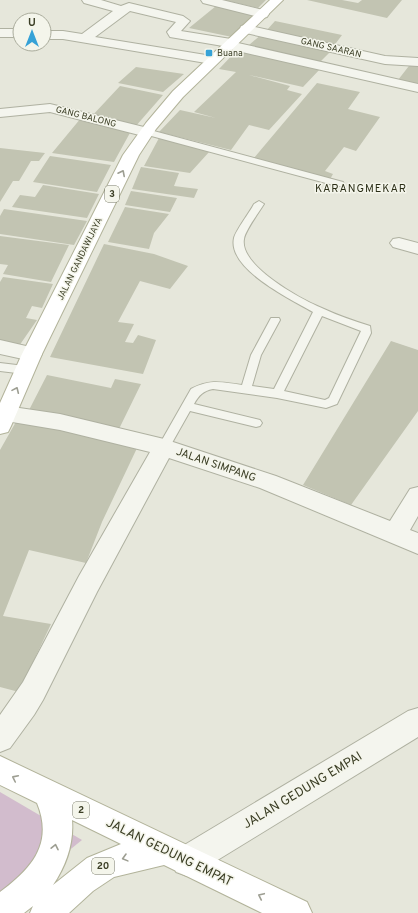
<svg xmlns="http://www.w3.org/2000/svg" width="418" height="913" font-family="Overpass,sans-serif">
	<rect width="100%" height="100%" fill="#e6e7db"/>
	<path fill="#d2bccd" d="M 0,792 L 82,840 L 0,906 Z"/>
	<path fill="#c2c4b2" d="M 224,0 L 266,0 L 258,8 Z
		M 307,0 L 342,0 L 358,3 L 362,0 L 402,0 L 387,18 Z
		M 216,6 L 256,14 L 232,37 L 189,28 Z
		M 275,21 L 342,35 L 333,47 L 266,31 Z
		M 262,34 L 332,50 L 320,62 L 249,45 Z
		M 238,49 L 321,68 L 303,87 L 249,75 L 290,86 L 287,90 L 302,94 L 269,130 L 249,125 L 231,150 L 159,132 L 180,110 L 216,118 L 194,112 L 236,72 L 219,69 Z
		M 412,62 L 418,64 L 418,84 L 398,80 Z
		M 136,67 L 184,74 L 163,92 L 118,83 Z
		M 317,83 L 360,92 L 348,109 L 380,117 L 356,151 L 344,147 L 325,171 L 333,174 L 329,181 L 254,158 Z
		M 120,86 L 163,95 L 135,127 L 91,117 Z
		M 81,118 L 131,131 L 114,162 L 52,153 Z
		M 159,138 L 210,151 L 190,173 L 144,166 Z
		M 0,148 L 45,153 L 39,161 L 31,161 L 19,181 L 13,181 L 0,202 Z
		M 50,156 L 111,165 L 97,192 L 33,182 Z
		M 141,167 L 179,173 L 174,186 L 198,189 L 194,198 L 132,189 Z
		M 43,185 L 99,194 L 87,218 L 12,207 L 20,195 L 35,197 Z
		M 131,191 L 177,198 L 170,212 L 125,205 Z
		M 125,207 L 169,214 L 154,233 L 149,249 L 108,242 Z
		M 4,209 L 87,221 L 74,245 L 0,234 L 0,216 Z
		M 0,236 L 69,245 L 51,282 L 3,274 L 8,265 L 0,264 Z
		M 104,244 L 154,254 L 188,266 L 170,289 L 140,281 L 118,322 L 134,324 L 125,342 L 133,343 L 138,335 L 156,340 L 143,374 L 50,357 Z
		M 3,277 L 53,284 L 42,308 L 32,306 L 26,318 L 37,320 L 19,346 L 0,341 L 0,282 Z
		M 391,341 L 418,350 L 418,411 L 351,505 L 303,485 Z
		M 47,375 L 111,388 L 115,379 L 141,384 L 118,431 L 28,412 Z
		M 17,420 L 138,446 L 102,522 L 86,563 L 29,550 L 3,616 L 51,624 L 19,692 L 0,687 L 0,450 Z"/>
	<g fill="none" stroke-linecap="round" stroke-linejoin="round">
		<g stroke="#afb1a1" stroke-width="2">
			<path id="lane" d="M 144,130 L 150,130 L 343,182 L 344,184 L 343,186 L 337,186 L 144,134 L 143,132 Z
				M 259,201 L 264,204 C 259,212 245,231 244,239 C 239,266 302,300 324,309 C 339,316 354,321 370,326 L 371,333 L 337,404 L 326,408 L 277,398 L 213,389 C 203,391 199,395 194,404 L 260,420 L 262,423 L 260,426 L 256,427 L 190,411 L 168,450 L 164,452 L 160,450 L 158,447 L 191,389 C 210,379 221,382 242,385 L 251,355 L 271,318 L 279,318 L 280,320 L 261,355 L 252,386 L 274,389 L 313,312 C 292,300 227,269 234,238 C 236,230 250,212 254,204 ZM 322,316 L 361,331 L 329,398 L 325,400 L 284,391 Z
				M 0,363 L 25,366 L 29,367 L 30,370 L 29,373 L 25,374 L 0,371 Z"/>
		</g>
		<g stroke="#afb1a1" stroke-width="2">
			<path id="street" d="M 82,0 L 101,0 L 121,6 L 129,3 L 183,16 L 190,21 L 181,31 L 231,39 L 236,40 L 238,43 L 418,84 L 418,92 L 229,49 L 223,46 L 170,37 L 167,32 L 176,22 L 130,11 L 95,37 L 212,56 L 217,57 L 219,60 L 217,63 L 212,64 L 63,39 L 44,39 L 44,31 L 63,31 L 82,34 L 113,11 L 84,3 Z
				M 201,0 L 222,0 L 267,11 L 269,14 L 267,17 L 263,18 L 203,3 Z
				M 246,25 L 385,56 L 418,58 L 418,66 L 385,64 L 241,32 L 240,29 L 241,26 Z
				M 0,29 L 20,29 L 20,37 L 0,37 Z
				M 50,104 L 152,129 L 155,132 L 152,135 L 147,137 L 50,112 L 0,117 L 0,109 Z
				M 399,238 L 418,243 L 418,254 L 393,247 L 390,243 L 393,239 Z
				M 0,340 L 39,349 L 42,354 L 39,359 L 32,361 L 0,354 Z
				M 6,406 L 60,414 L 164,439 L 276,476 L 390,521 L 410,489 L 418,487 L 418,516 L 410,530 L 418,533 L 418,554 L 260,488 L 169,458 L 97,592 L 43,700 L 34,715 L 10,748 L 0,752 L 0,715 L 23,682 L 79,576 L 150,452 L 60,430 L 0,420 L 0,408 Z
				M 418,708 L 418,737 L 198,872 L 187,876 L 176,872 L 172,861 L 176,850 L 408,711 Z"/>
		</g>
		<g stroke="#b2b39a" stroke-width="2">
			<path id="primary" d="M 270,0 L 283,0 L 183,97 L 156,129 L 139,155 L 42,354 L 11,426 L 8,432 L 0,434 L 0,403 L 22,354 L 123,155 L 146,123 L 173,91 Z
				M 0,756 L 307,902 L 312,913 L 262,913 L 164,865 L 114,877 L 93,891 L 69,913 L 30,913 L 33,906 L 24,913 L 0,913 L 0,892 C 31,869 54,844 37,803 L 0,785 ZM 72,820 L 121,844 L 87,858 L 53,885 C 66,866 74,843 72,820 Z"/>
		</g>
		<use href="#lane" fill="#f4f5ee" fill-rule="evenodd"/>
		<use href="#street" fill="#f4f5ee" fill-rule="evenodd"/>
		<use href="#primary" fill="#fff" fill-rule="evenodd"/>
	</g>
	<defs><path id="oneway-chevron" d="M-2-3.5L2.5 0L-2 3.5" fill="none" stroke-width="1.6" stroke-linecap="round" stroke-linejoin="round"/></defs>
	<g stroke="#9d9e92">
		<use href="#oneway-chevron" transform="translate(122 173) rotate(-63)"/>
		<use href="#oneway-chevron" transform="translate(16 390) rotate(-66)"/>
		<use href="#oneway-chevron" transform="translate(15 778) rotate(-154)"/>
		<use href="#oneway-chevron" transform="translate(55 847) rotate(-78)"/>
		<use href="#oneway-chevron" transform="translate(125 858) rotate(165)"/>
		<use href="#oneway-chevron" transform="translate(261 896) rotate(-155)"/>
	</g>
	<rect fill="#36a2d7" stroke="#f4f5eb" stroke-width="1.5" x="205" y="49" width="8" height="8" rx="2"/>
	<g text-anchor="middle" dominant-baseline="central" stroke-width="3" stroke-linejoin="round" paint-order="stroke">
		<g font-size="9" fill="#3b3e25" stroke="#f4f5eb">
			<text transform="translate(331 48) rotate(13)">GANG SAARAN</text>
			<text transform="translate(86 117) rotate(14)">GANG BALONG</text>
			<text transform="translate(80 259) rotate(-64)">JALAN GANDAWIJAYA</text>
		</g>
		<g font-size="9" fill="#3b3e25" stroke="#f4f5eb" text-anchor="start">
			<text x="217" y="53">Buana</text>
		</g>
		<g fill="#f4f5eb" stroke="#727560" stroke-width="1">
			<rect x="105" y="186" width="14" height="16" rx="3"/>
			<rect x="73" y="802" width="16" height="16" rx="3"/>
			<rect x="92" y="858" width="22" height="16" rx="3"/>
		</g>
		<g font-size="10" font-weight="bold" fill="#3b3e25">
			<text x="112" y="194">3</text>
			<text x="81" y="810">2</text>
			<text x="103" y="866">20</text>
		</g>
		<g font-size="11" letter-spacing="1" fill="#2b2e17" stroke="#f4f5eb">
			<text x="361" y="189">KARANGMEKAR</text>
		</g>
		<g font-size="11" fill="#3b3e25" stroke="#f4f5eb">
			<text transform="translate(216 465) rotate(19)">JALAN SIMPANG</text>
		</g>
		<g font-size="13" fill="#3b3e25" stroke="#f4f5eb">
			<text transform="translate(303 791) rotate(-31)">JALAN GEDUNG EMPAI</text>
			<text transform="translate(169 853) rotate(26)">JALAN GEDUNG EMPAT</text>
		</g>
	</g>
	<g transform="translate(32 32)"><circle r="19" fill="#f4f5eb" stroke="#aaac9c"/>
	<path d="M0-3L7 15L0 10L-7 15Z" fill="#36a2d7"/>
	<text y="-6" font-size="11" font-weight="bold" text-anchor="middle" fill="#3b3e25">U</text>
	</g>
</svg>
